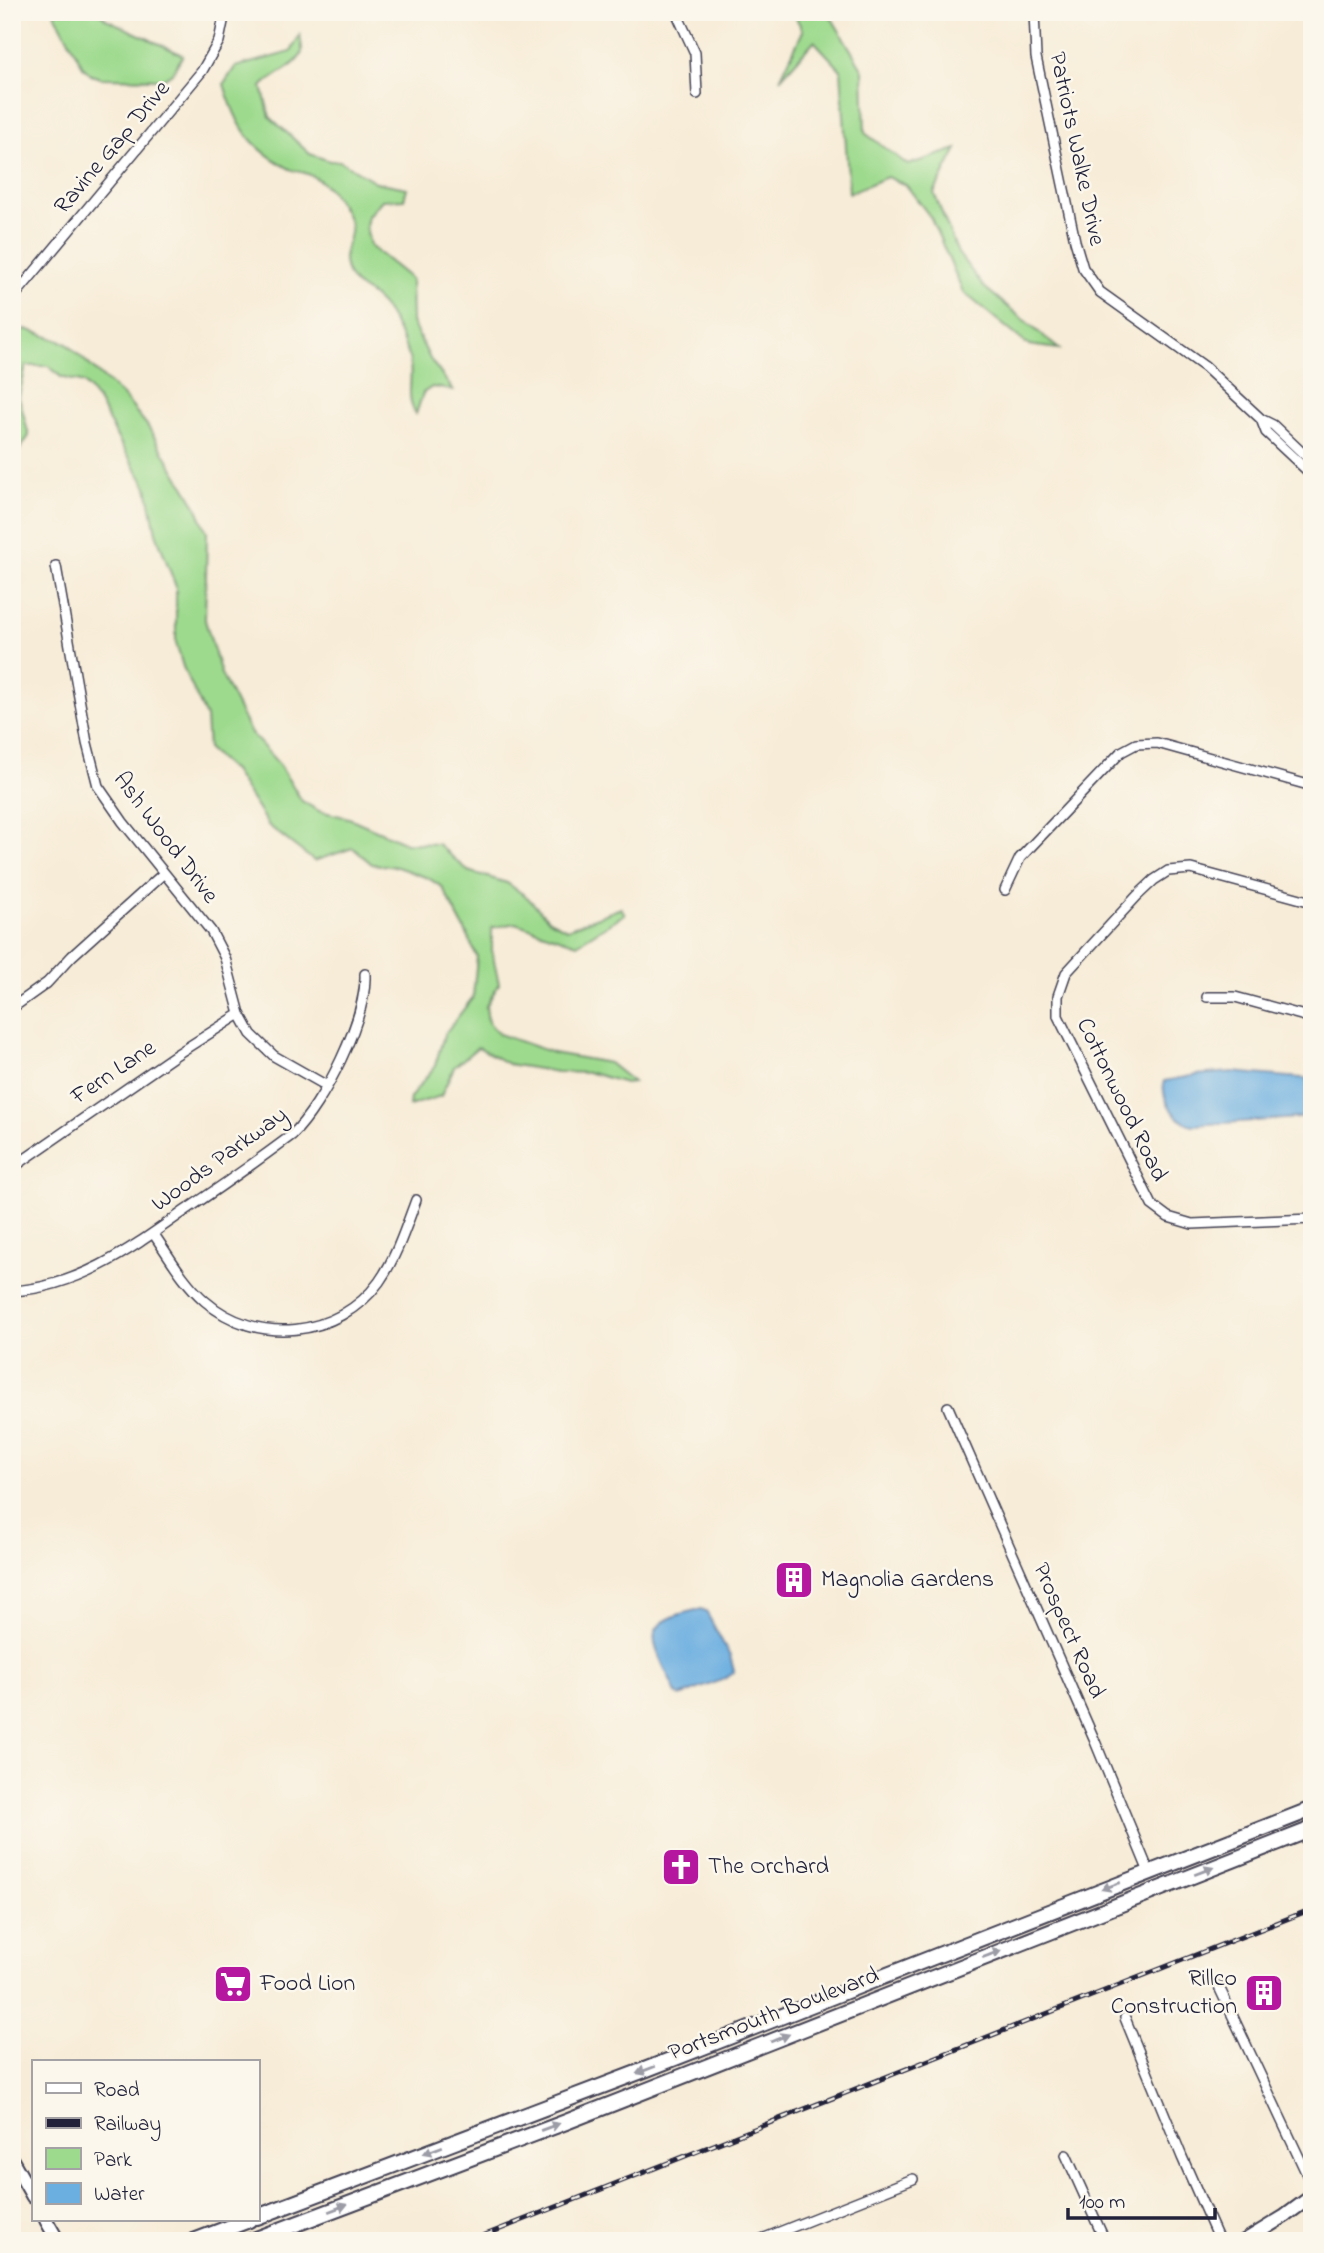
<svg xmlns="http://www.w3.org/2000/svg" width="1324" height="2253" font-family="'Indie Flower',sans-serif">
	<rect width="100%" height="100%" fill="#fbf7ec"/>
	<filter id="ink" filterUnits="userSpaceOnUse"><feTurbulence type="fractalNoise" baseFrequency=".0143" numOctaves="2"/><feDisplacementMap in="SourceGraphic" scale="14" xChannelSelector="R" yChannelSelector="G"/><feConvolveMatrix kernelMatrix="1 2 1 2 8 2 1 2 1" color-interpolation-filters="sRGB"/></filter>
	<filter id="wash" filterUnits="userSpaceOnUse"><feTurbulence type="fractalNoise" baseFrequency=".00686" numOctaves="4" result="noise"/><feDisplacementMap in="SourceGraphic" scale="28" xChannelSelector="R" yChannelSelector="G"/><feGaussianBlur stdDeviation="1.57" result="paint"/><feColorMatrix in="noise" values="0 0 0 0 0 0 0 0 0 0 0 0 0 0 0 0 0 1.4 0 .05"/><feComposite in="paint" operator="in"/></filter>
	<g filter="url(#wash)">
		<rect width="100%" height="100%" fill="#f7ecd7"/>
		<path fill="#9eda8e" stroke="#607e64" stroke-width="2" d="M 54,12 L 99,12 L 106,19 L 183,55 L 172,73 L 163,79 L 101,78 L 91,75 L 83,67 Z
			M 793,12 L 828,12 L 863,70 L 865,133 L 908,165 L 957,149 L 934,193 L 958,253 L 983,286 L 1059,349 L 1028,345 L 963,292 L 931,218 L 906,185 L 887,177 L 849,193 L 841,70 L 814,41 L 780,79 L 803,31 Z
			M 300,34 C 300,39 303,47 302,52 C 299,66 271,75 262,87 L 270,117 L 310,154 L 330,161 L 340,161 L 376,182 L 407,188 L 404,199 L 382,200 L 368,216 L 366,226 L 370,246 L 411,279 L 412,322 L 430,359 L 453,390 L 432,387 L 423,393 L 416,414 C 405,398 413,381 410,363 C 409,353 403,342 399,333 C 393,320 386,307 375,298 C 362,286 354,290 346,269 C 338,252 357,235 348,218 C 339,200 325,179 305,173 C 300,171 295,172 290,169 C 249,147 237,127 224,84 L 235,67 L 291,52 Z
			M 26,329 L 66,343 L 124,397 L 147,425 L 195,504 L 207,532 L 205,620 L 221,674 L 250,732 L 278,763 L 302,801 L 319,811 L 349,818 L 406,843 L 438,844 L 468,871 L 507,883 L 527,897 L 549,920 L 567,929 L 621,908 L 625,914 L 577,944 L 515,923 L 492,928 L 492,951 L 499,984 L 486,1006 L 488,1022 L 499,1034 L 553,1053 L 609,1063 L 633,1082 L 625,1083 L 591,1073 L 557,1072 L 508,1064 L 478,1047 L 454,1067 L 441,1096 L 409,1106 L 410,1098 L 435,1066 L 444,1035 L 473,997 L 477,957 L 467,934 L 442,887 L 428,878 L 397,867 L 372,864 L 353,848 L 314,861 L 268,825 L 233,771 L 208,749 L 206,717 L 183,667 L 176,643 L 176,587 L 156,533 L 147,487 L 118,439 L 99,402 L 84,383 L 61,377 L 49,366 L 26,366 L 19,397 L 29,436 L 12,460 L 12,333 Z"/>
		<path fill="#6baee0" stroke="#46688e" stroke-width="2" d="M 1232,1072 L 1312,1079 L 1312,1117 L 1194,1125 C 1175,1123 1161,1099 1164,1081 L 1196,1075 Z
			M 701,1609 L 706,1611 L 709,1617 L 730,1656 L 734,1671 L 725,1679 L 680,1696 L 676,1694 C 656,1644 630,1623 701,1609 Z"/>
	</g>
	<g filter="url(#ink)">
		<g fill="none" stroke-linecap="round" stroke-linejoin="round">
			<g stroke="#424052" stroke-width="12">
				<path id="street" d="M 676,12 L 695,53 L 697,94
					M 1034,12 L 1036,57 L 1075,241 L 1083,268 L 1100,292 L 1205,367 L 1261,419 L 1273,425 L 1312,462
					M 12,299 L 202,71 L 219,41 L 225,12
					M 1261,419 L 1266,432 L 1312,475
					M 56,566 L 87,743 L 98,786 L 123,822 L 211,931 L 225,958 L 240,1014 L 251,1034 L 274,1056 L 327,1086
					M 1005,890 L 1020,858 L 1121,752 L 1136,744 L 1157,743 L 1312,786
					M 1312,902 L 1191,869 L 1168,871 L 1154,880 L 1137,896 L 1066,973 L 1058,996 L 1058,1016 L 1152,1205 L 1168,1217 L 1192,1224 L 1312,1219
					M 1207,997 L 1235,997 L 1312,1018
					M 12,1008 L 47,983 L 72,956 L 164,873
					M 12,1168 L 174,1056 L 240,1014
					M 153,1233 C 169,1256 184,1283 205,1301 C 256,1346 338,1338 379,1282 C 396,1258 406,1227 416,1200
					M 12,1291 C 80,1287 132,1248 186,1210 C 222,1186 257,1161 292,1135 C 323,1105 367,1018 365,974
					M 948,1407 L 1094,1739 L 1149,1872
					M 1219,1987 L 1312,2185
					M 1125,2018 L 1182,2157 L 1219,2241
					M 1066,2155 L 1105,2241
					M 757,2241 L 913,2179"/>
			</g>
			<g stroke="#424052" stroke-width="16">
				<path id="secondary" d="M 12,2160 L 33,2197
					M 46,2220 L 58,2241
					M 1244,2241 L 1285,2216 L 1312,2196"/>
			</g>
			<g stroke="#424052" stroke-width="18">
				<path id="primary" d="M 257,2217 L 647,2069 L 1312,1809
					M 194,2241 L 249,2220
					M 251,2241 L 566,2122 L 1312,1829"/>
			</g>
			<use href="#street" stroke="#fff" stroke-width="9"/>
			<use href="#secondary" stroke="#fff" stroke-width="12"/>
			<use href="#primary" stroke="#fff" stroke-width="14"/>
			<g stroke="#22223b" stroke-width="5">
				<path id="rail" d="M 470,2241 L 1312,1909"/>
			</g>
			<use href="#rail" stroke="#fbf7ec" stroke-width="2.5" stroke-dasharray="8" stroke-linecap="butt"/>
		</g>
		<defs><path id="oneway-solid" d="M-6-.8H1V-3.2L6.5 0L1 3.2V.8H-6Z" transform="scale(1.75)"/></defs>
		<g fill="#9c9ca7">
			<use href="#oneway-solid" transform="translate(1204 1871) rotate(-21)"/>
			<use href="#oneway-solid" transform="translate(1111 1886) rotate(159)"/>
			<use href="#oneway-solid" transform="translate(992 1954) rotate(-21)"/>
			<use href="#oneway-solid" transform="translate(780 2038) rotate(-22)"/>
			<use href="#oneway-solid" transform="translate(646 2070) rotate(159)"/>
			<use href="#oneway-solid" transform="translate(550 2127) rotate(-20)"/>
			<use href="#oneway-solid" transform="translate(433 2150) rotate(159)"/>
			<use href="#oneway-solid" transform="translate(338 2208) rotate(-21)"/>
		</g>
	</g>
	<defs>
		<g id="building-square" transform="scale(2.0125)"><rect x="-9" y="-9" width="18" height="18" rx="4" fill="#b5179e" stroke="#fbf7ec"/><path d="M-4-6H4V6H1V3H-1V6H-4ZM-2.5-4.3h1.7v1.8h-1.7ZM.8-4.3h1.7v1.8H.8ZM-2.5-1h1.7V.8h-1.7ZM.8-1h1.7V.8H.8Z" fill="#fff"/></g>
		<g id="church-square" transform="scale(2.0125)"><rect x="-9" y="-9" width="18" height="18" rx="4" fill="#b5179e" stroke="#fbf7ec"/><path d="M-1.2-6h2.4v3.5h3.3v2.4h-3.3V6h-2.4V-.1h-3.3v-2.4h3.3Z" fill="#fff"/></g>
		<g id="supermarket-square" transform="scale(2.0125)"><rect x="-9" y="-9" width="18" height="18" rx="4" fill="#b5179e" stroke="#fbf7ec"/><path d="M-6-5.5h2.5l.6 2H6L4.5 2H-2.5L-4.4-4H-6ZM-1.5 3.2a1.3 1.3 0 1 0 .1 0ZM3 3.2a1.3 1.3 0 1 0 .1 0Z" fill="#fff"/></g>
	</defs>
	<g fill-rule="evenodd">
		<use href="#building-square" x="794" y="1580"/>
		<use href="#church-square" x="681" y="1867"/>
		<use href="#supermarket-square" x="233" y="1984"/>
		<use href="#building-square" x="1264" y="1993"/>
	</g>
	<g text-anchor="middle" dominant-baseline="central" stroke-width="5" stroke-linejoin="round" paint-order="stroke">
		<g font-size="24" fill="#22223b" stroke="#fbf7ec">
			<text transform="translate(113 148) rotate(-50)">Ravine Gap Drive</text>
			<text transform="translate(1076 149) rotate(78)">Patriots Walke Drive</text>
			<text transform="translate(165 838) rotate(53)">Ash Wood Drive</text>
			<text transform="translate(114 1073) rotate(-34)">Fern Lane</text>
			<text transform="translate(1121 1100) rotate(64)">Cottonwood Road</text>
			<text transform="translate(220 1160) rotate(-36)">Woods Parkway</text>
			<text transform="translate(1068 1631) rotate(66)">Prospect Road</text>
			<text transform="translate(774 2015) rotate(-21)">Portsmouth Boulevard</text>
		</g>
		<g font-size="24" fill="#22223b" stroke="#fbf7ec" text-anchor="start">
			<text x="821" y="1580">Magnolia Gardens</text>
			<text x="708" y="1867">The Orchard</text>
			<text x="1237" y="1979" text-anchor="end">Rillco<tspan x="1237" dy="28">Construction</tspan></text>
			<text x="260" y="1984">Food Lion</text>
		</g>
	</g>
	<rect width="1324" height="2253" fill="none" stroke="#fbf7ec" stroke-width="42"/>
	<rect x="32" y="2060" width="228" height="161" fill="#fbf7ec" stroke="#a4a2a5" stroke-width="2"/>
	<rect x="46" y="2083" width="35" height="10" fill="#ffffff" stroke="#a4a2a5" stroke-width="2"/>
	<text x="94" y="2096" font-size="21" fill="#22223b">Road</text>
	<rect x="46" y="2118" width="35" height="10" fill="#22223b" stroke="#a4a2a5" stroke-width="2"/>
	<text x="94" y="2130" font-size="21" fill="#22223b">Railway</text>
	<rect x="46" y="2148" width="35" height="21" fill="#9eda8e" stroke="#a4a2a5" stroke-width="2"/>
	<text x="94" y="2166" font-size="21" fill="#22223b">Park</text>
	<rect x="46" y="2183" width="35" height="21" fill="#6baee0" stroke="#a4a2a5" stroke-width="2"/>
	<text x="94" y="2200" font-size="21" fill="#22223b">Water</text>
	<path d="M1068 2208v10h147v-10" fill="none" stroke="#22223b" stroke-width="3.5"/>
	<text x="1079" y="2208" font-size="21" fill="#22223b" stroke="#fbf7ec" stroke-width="5" paint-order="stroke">100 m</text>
</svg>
